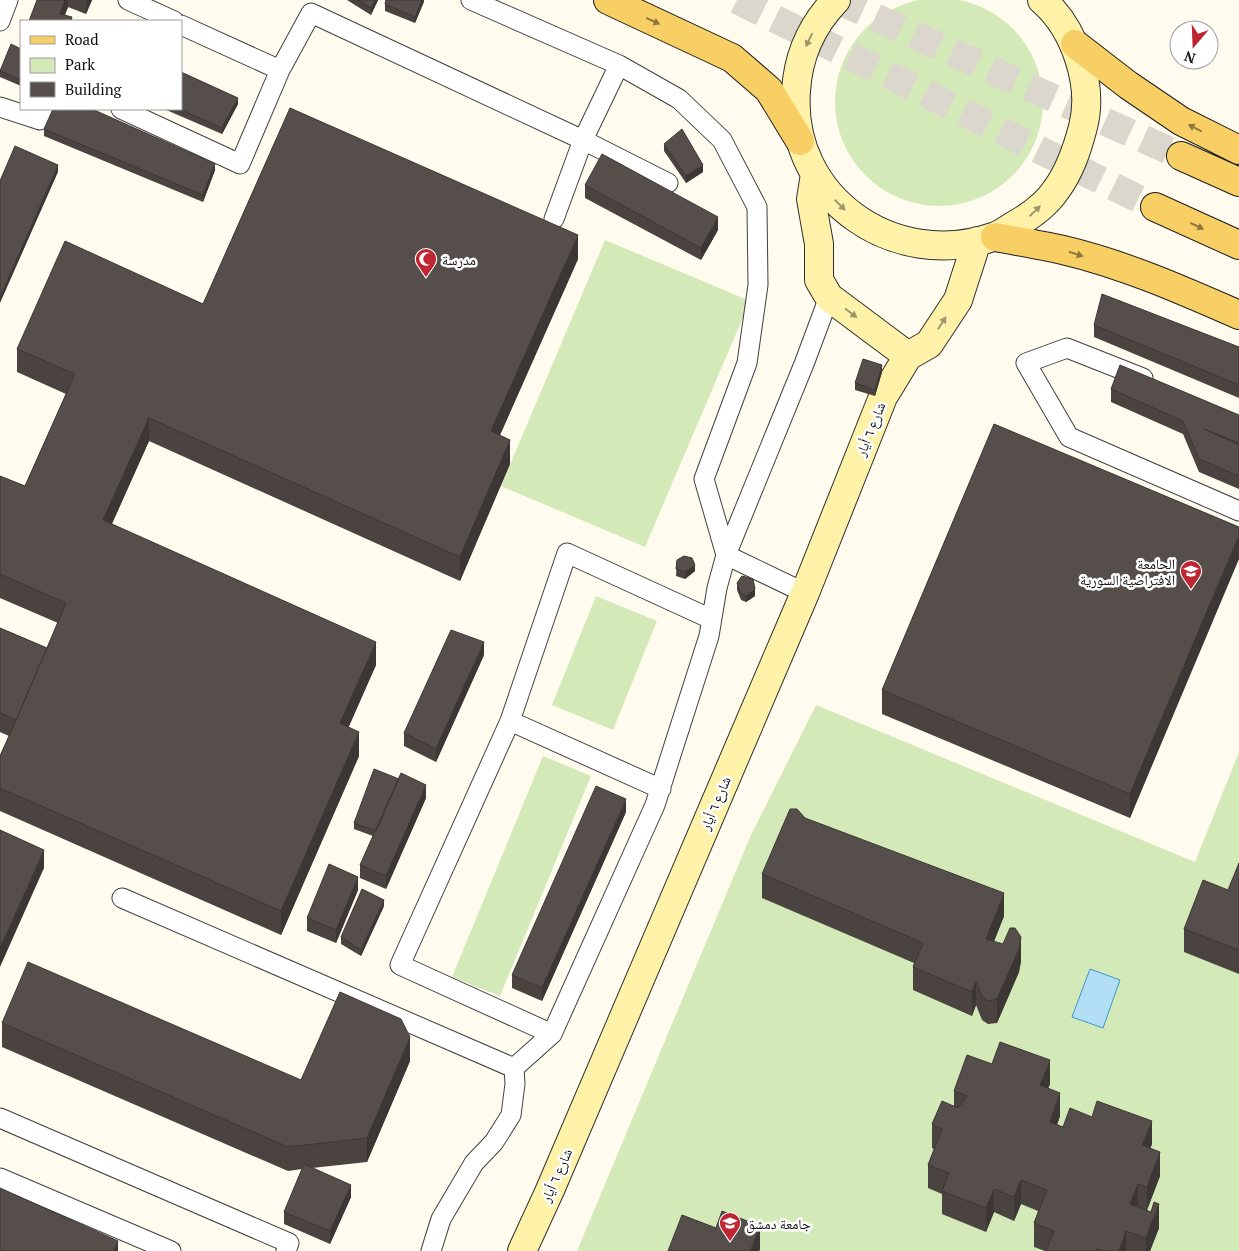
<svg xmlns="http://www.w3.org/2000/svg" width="1239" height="1251" font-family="'PT Serif','Noto Naskh Arabic',serif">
	<rect width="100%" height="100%" fill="#fffbee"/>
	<path fill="#d3e9b8" d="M835 102a104 104 0 1 1 208 0a104 104 0 1 1-208 0Z
		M 605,240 L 750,301 L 645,547 L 501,486 Z
		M 596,596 L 657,621 L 613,730 L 552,705 Z
		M 816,705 L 1195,862 L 1239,752 L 1239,1251 L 577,1251 L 751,835 Z
		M 543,756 L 591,776 L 500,996 L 452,977 Z"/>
	<path fill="#b3dff6" stroke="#3a97cc" d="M 1090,969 L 1120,980 L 1103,1028 L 1072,1017 Z"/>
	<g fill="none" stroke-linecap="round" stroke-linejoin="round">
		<path stroke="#dbd7cc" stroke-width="28" stroke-dasharray="28 14" stroke-linecap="butt" d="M 737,0 L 1155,207
			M 837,0 L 1181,156"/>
		<g stroke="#404040" stroke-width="21">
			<path id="lane" d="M 128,0 L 174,21
				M 471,0 L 619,65 L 679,99 L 722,140 L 757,207 L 758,285 L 747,363 L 704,479 L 726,555 L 805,593
				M 0,21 L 8,0
				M 181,25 L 280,70 L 311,13 L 583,140 L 619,65
				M 0,107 L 40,120 L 45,109
				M 121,109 L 240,164 L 280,70
				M 554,219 L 583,140 L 668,183
				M 1143,378 L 1067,348 L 1026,363 L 1069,437 L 1239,511
				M 510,721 L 567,553 L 711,619
				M 122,898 L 514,1068
				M 552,1034 L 400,965 L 510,721 L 661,789
				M 0,1118 L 289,1243 L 286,1251
				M 0,1178 L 171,1251
				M 431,1251 L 441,1219 L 474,1163 L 494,1142 L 511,1115 L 515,1084 L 514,1068 L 552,1034 L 655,805 L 709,636 L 717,588 L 726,555 L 804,364 L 829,297"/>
		</g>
		<g stroke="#2f2f2f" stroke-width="30">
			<path id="secondary" d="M 836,0 C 812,25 798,56 796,91 C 788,198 894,271 993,237 C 1000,235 1007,230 1013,226 C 1029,217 1046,205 1056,190 C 1070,171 1077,150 1083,127 C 1094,85 1075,28 1042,0
				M 815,174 L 811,199 L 819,244 L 819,280 L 829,297 L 908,356
				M 522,1251 L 550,1190 L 805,593 L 883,397 L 908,356 L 929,344 L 958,300 L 977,241"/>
		</g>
		<g stroke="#1e1e1e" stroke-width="30">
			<path id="primary" d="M 608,0 L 732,58 L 769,90 L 800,141
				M 1075,44 L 1128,85 L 1181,121 L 1239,150
				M 1181,156 L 1239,182
				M 1155,207 L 1239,245
				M 995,237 C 1017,241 1040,245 1063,250 C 1123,264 1182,290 1239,315"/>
		</g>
		<use href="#lane" stroke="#fff" stroke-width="19"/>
		<use href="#secondary" stroke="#fef2a9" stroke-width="28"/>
		<use href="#primary" stroke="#f8cf65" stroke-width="28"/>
	</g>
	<path fill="#4a4340" d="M 37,0 L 92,0 L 86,14 L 68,7 L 65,15 L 72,21 Z
		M 347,0 L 378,0 L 371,15 Z
		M 424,0 L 415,23 L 385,11 L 385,4 Z
		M 21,49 L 21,86 L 0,77 L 0,70 Z
		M 238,104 L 222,134 L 164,109 L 181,109 Z
		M 44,129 L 215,170 L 203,202 L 44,136 Z
		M 664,144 L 703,172 L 686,183 L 664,151 Z
		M 585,185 L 718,230 L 701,260 L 585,198 Z
		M 578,259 L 500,435 L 510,464 L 460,581 L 149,441 L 112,524 L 376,665 L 348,727 L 359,756 L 281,935 L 0,811 L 0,756 L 9,736 L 0,732 L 0,628 L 47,648 L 58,623 L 0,598 L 0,476 L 25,486 L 66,394 L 17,372 L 17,349 L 203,304 Z
		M 1094,325 L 1239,347 L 1239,398 L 1094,337 Z
		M 882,372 L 875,396 L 855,390 L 855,383 Z
		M 1111,389 L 1239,415 L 1239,489 L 1199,472 L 1183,434 L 1111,402 Z
		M 1239,527 L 1130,818 L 882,714 L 882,690 Z
		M 677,560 L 695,571 L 685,579 L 676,576 Z
		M 737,583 L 755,596 L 746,602 L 741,600 L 737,590 Z
		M 484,655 L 436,762 L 404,746 L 404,733 Z
		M 426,798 L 386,889 L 360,878 L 360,865 L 373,836 L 354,829 L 354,823 Z
		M 626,812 L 542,1001 L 512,988 L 512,975 Z
		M 805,818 L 1004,916 L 994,941 L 1021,961 L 1019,972 L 997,1023 L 988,1024 L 982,1020 L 976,1005 L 972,1016 L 913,990 L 913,967 L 914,963 L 762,898 L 762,874 Z
		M 1239,863 L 1239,974 L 1184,952 L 1184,929 L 1228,890 Z
		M 358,890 L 336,943 L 307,931 L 307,918 Z
		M 384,906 L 361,956 L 341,944 L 341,937 Z
		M 2,1023 L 301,1080 L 410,1061 L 367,1162 L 312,1168 L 351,1197 L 330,1244 L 284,1224 L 284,1212 L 302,1169 L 288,1171 L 2,1047 Z
		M 992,1064 L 1050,1084 L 1048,1088 L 1060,1116 L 1057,1125 L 1063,1127 L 1152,1144 L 1150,1149 L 1160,1176 L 1147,1210 L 1159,1228 L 1150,1251 L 1045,1251 L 1034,1247 L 1034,1223 L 1038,1211 L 1021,1204 L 1014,1221 L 994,1212 L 986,1232 L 942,1214 L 942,1194 L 928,1188 L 928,1165 L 934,1149 L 932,1148 L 932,1124 L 954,1106 L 954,1091 Z"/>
	<path fill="#3c3734" d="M 65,0 L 68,0 L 68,7 L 62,21 L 60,14 Z
		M 86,0 L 92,0 L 86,14 Z
		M 375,0 L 378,0 L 371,15 L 371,8 Z
		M 422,0 L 424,0 L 424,2 L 415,23 L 415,17 Z
		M 238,98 L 238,104 L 222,134 L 222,128 Z
		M 215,164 L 215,170 L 203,202 L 203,195 Z
		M 58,165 L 58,172 L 0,303 L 0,297 Z
		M 703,165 L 703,172 L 686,183 L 686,176 Z
		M 718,217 L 718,230 L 701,260 L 701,248 Z
		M 578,235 L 578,259 L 491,455 L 491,431 Z
		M 882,365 L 882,372 L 875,396 L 875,390 Z
		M 149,418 L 149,441 L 103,543 L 103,520 Z
		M 510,440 L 510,464 L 460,581 L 460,557 Z
		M 1239,535 L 1239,559 L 1130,818 L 1130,794 Z
		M 695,565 L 695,571 L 685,579 L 685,572 Z
		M 755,589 L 755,596 L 746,602 L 746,596 Z
		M 376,642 L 376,665 L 340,747 L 340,723 Z
		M 484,642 L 484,655 L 436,762 L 436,749 Z
		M 359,732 L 359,756 L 281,935 L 281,911 Z
		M 426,785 L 426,798 L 386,889 L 386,876 Z
		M 626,799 L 626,812 L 542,1001 L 542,988 Z
		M 44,850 L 44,868 L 0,967 L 0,948 Z
		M 358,877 L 358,890 L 336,943 L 336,930 Z
		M 1004,893 L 1004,916 L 986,962 L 986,939 Z
		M 384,900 L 384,906 L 361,956 L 361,950 Z
		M 1021,937 L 1021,961 L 1019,972 L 997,1023 L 997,999 Z
		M 976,982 L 976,1005 L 972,1016 L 972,992 Z
		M 410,1037 L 410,1061 L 367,1162 L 367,1138 Z
		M 1050,1060 L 1050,1084 L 1040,1109 L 1040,1085 Z
		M 1060,1093 L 1060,1116 L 1050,1145 L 1050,1122 Z
		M 1152,1121 L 1152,1144 L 1142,1169 L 1142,1145 Z
		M 1160,1152 L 1160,1176 L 1147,1210 L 1147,1187 Z
		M 1021,1180 L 1021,1204 L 1014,1221 L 1014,1197 Z
		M 1138,1184 L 1138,1207 L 1130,1204 Z
		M 351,1185 L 351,1197 L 330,1244 L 330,1231 Z
		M 994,1189 L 994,1212 L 986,1232 L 986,1208 Z
		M 1159,1204 L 1159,1228 L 1150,1251 L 1146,1251 L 1146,1238 Z
		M 760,1226 L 760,1250 L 759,1251 L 750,1251 Z
		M 1126,1231 L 1126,1251 L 1119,1251 Z
		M 118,1241 L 118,1251 L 114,1251 Z"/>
	<path fill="#564e4a" stroke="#3c3734" d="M 37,0 L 65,0 L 60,14 L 72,17 L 71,21 L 29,21 Z
		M 358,0 L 375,0 L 371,8 Z
		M 386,0 L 422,0 L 415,17 L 385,4 Z
		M 11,44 L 21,49 L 21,80 L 0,71 Z
		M 181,72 L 238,98 L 222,128 L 179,109 L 181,109 Z
		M 290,108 L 578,235 L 491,431 L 510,440 L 460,557 L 149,418 L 103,520 L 376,642 L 340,723 L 359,732 L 281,911 L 0,788 L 0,756 L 18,716 L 66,603 L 0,574 L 0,476 L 25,486 L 75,374 L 17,349 L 65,241 L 203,304 Z
		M 53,109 L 92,109 L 215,164 L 203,195 L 44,129 Z
		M 682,129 L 703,165 L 686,176 L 664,144 Z
		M 15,146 L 58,165 L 0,297 L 0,181 Z
		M 602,154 L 718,217 L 701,248 L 585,185 Z
		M 1102,294 L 1239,347 L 1239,385 L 1094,325 Z
		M 863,359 L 882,365 L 875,390 L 855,383 Z
		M 1120,365 L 1239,415 L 1239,443 L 1204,429 L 1239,445 L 1239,476 L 1199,459 L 1183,421 L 1111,389 Z
		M 994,424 L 1239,527 L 1239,535 L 1130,794 L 882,690 Z
		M 684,556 L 692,558 L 695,565 L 685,572 L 676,569 L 677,560 Z
		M 742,576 L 753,579 L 755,589 L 746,596 L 741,593 L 737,583 Z
		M 0,628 L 47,648 L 16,720 L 0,713 Z
		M 451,630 L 484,642 L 436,749 L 404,733 Z
		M 374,769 L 399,779 L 376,831 L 354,823 Z
		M 401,773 L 426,785 L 386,876 L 360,865 Z
		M 596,786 L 626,799 L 542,988 L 512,975 Z
		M 790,809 L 797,809 L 805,818 L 1004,893 L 986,939 L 1003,944 L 1010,928 L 1015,928 L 1021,937 L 1019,949 L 997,999 L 988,1001 L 982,996 L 976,982 L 972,992 L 913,967 L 923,943 L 762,874 Z
		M 0,830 L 44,850 L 0,948 Z
		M 1239,863 L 1239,950 L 1184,929 L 1203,880 L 1228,890 Z
		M 329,864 L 358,877 L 336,930 L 307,918 Z
		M 362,889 L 384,900 L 361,950 L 341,937 Z
		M 28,962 L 301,1080 L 340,992 L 401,1019 L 410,1037 L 367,1138 L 288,1147 L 2,1023 Z
		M 1000,1042 L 1050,1060 L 1040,1085 L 1060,1093 L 1050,1122 L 1063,1127 L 1070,1108 L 1092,1117 L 1097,1101 L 1152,1121 L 1142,1145 L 1160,1152 L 1147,1187 L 1138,1184 L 1130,1204 L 1151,1212 L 1154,1202 L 1159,1204 L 1146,1238 L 1126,1231 L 1119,1251 L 1103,1251 L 1097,1249 L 1096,1251 L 1046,1251 L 1054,1231 L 1034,1223 L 1047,1190 L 1021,1180 L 1014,1197 L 994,1189 L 986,1208 L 942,1191 L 949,1173 L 928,1165 L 942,1129 L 932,1124 L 942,1101 L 958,1108 L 967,1096 L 954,1091 L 967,1055 L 992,1064 Z
		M 304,1164 L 351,1185 L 330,1231 L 284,1212 Z
		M 0,1188 L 118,1241 L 114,1251 L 0,1251 Z
		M 722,1211 L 760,1226 L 750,1250 L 752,1251 L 668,1251 L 682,1215 L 716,1228 Z"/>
	<defs><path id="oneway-solid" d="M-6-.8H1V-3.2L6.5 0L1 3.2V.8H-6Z" transform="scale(1.25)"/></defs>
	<g fill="#8e783d">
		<use href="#oneway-solid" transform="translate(653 21) rotate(25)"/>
		<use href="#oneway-solid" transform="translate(1195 128) rotate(-153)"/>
		<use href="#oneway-solid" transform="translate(1197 226) rotate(25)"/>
		<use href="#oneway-solid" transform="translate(1076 254) rotate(17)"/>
	</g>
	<g fill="#9e966b">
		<use href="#oneway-solid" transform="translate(809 40) rotate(116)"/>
		<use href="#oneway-solid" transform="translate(840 205) rotate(45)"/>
		<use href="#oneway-solid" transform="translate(1035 211) rotate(-44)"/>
		<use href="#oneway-solid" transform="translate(851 313) rotate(37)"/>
		<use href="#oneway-solid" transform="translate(942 323) rotate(-57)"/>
	</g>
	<defs>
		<g id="mosque-pin" transform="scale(1.125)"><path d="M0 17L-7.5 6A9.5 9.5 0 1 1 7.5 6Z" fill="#bd2632" stroke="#fff"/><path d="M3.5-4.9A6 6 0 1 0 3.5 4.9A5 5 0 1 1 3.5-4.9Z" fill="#fff"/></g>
		<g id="university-pin" transform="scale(1.125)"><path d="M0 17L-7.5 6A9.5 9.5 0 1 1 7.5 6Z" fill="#bd2632" stroke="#fff"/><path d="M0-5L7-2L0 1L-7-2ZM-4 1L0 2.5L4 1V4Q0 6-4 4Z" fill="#fff"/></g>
	</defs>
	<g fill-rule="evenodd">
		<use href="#mosque-pin" x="426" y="259"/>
		<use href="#university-pin" x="1191" y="571"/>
		<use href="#university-pin" x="730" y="1223"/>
	</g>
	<g text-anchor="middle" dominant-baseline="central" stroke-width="5" stroke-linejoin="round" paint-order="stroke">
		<g font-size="14" fill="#0d0d0d" stroke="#fff" text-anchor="start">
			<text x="442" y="259">مدرسة</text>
			<text x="1175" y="563" text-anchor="end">الحامعة<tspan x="1175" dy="16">الافتراضية السورية</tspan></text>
			<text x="746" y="1223">جامعة دمشق</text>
		</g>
		<g font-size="14" fill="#0d0d0d" stroke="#fff">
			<text transform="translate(870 429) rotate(-68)">شارع ٦ أيار</text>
			<text transform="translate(715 803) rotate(-67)">شارع ٦ أيار</text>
			<text transform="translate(556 1175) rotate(-66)">شارع ٦ أيار</text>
		</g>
	</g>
	<rect x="20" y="20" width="162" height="90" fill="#ffffff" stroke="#9e9e9e"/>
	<rect x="30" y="36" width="25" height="8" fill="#f8cf65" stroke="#9e9e9e"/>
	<text x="65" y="45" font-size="15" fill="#0d0d0d">Road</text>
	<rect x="30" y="58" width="25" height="15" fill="#d3e9b8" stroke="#9e9e9e"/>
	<text x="65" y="70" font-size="15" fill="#0d0d0d">Park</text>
	<rect x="30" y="82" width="25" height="15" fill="#564e4a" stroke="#9e9e9e"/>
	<text x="65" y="95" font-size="15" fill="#0d0d0d">Building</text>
	<g transform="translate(1194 45) rotate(199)"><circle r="24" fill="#ffffff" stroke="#9e9e9e"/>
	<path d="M0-4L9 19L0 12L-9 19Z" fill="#bd2632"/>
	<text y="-8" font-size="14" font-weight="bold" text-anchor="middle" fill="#0d0d0d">N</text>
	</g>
</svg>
